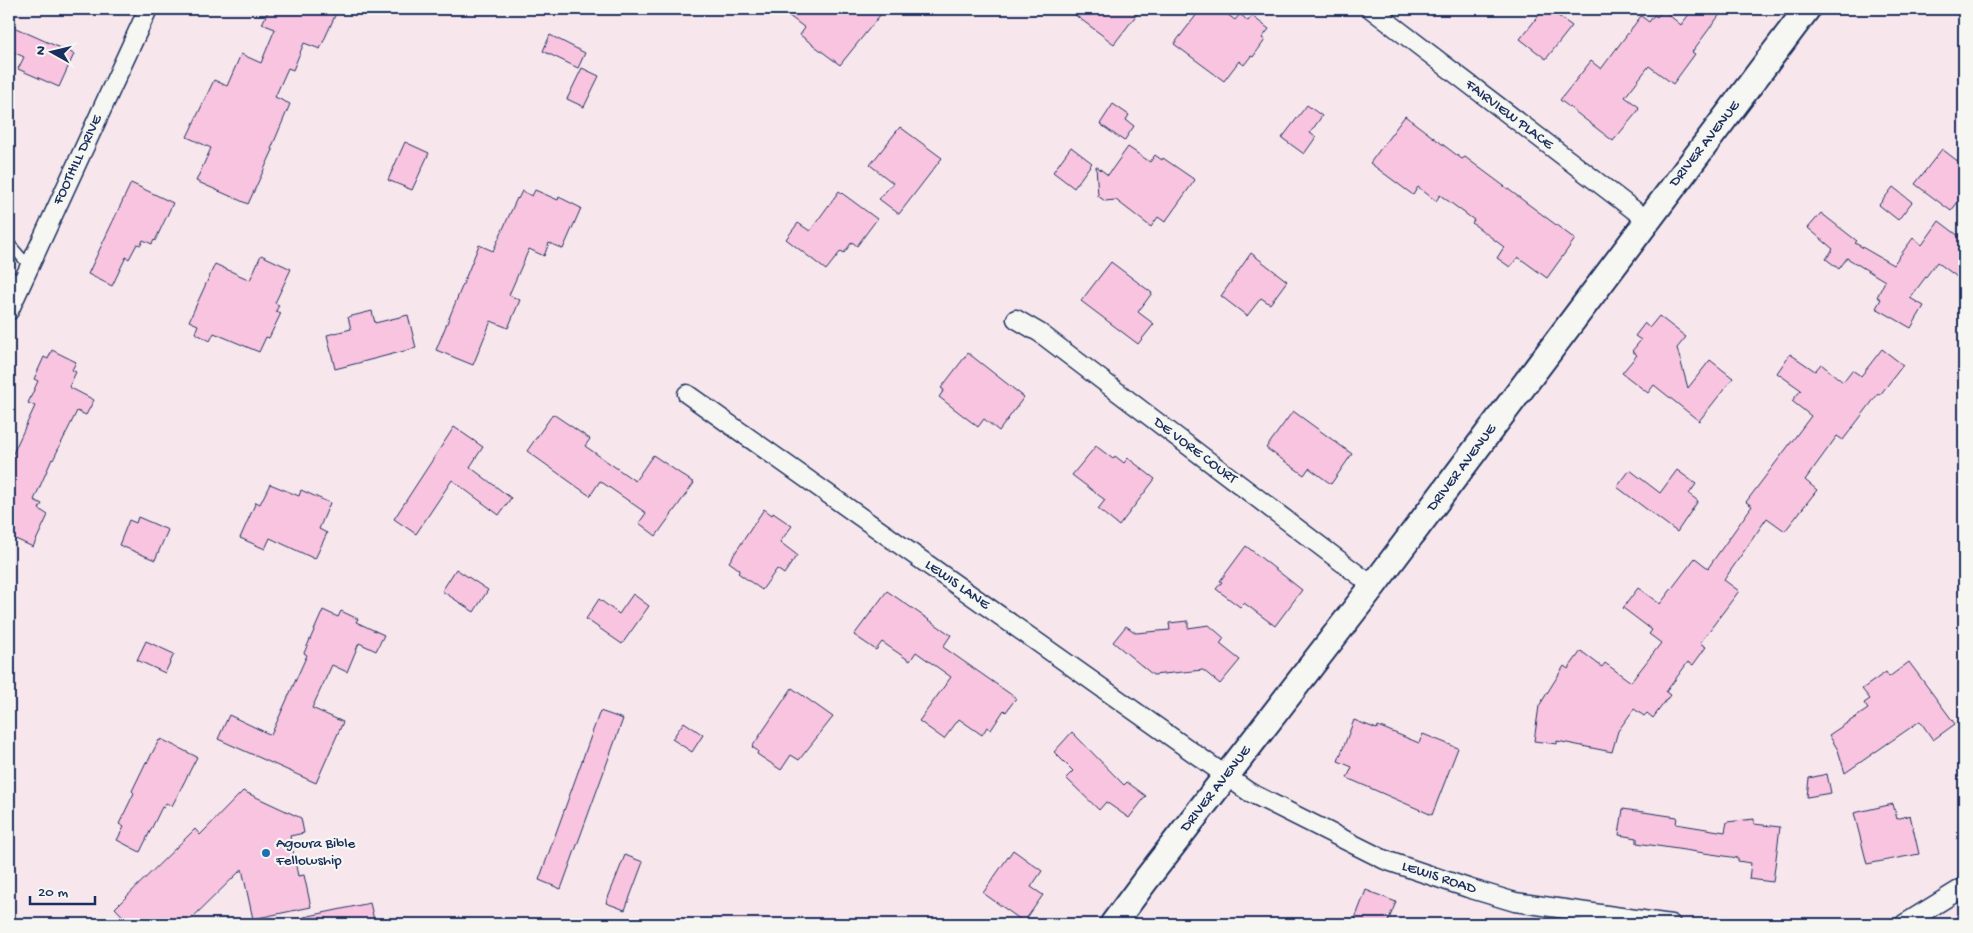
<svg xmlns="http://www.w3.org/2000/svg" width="1973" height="933" font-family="'Gochi Hand',sans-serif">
	<rect width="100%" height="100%" fill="#f7e7ed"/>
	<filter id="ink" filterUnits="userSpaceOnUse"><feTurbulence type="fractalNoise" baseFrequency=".02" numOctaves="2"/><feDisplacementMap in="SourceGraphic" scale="10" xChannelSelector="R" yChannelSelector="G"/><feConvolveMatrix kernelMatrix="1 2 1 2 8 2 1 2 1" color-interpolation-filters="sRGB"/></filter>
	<g filter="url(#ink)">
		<path fill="#f9c4e0" stroke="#1b2f5e" d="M 269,9 L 338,9 L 320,49 L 304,43 L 293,70 L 288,68 L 275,97 L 290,104 L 271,149 L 273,150 L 248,204 L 196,181 L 211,148 L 187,137 L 214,80 L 227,86 L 241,54 L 261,63 L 275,29 L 262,24 Z
			M 780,9 L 885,9 L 840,65 L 800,35 L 805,28 Z
			M 1067,9 L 1141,9 L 1114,44 Z
			M 1201,9 L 1220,9 L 1235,20 L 1240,14 L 1248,21 L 1252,16 L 1269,29 L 1262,38 L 1265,40 L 1253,57 L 1251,56 L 1244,65 L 1239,61 L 1224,81 L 1174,44 Z
			M 1544,9 L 1549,9 L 1572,26 L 1546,59 L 1520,39 Z
			M 1693,9 L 1724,9 L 1692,52 L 1695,54 L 1673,84 L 1649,66 L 1625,97 L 1639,107 L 1638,111 L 1613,141 L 1560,100 L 1591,61 L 1601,69 L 1641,16 L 1649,22 L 1654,15 L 1657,17 L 1663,10 L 1681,25 Z
			M 9,25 L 74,54 L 59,87 L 18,69 L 24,57 L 9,50 Z
			M 550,35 L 585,53 L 578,68 L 543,51 Z
			M 582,68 L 599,76 L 584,107 L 567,99 Z
			M 1113,104 L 1129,115 L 1126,120 L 1134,126 L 1124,141 L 1100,124 Z
			M 1307,105 L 1322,116 L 1310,133 L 1316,137 L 1304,154 L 1282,138 Z
			M 1405,116 L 1462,159 L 1465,157 L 1575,239 L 1547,278 L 1518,257 L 1510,267 L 1497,258 L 1504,247 L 1472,223 L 1474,220 L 1440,195 L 1436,201 L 1418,187 L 1413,195 L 1370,163 Z
			M 900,127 L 942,158 L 899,214 L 879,199 L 893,183 L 870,165 Z
			M 405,142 L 429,153 L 412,190 L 388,180 Z
			M 1071,147 L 1092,163 L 1074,188 L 1053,172 Z
			M 1128,147 L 1150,162 L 1155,155 L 1162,160 L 1163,158 L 1195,180 L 1165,222 L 1158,217 L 1151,227 L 1116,200 L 1105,201 L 1098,196 L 1096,166 L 1108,175 Z
			M 1942,149 L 1964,166 L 1964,194 L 1951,211 L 1915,184 Z
			M 131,183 L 173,203 L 155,241 L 154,240 L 152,244 L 143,240 L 141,245 L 137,244 L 129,259 L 126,257 L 112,286 L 88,274 Z
			M 1893,187 L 1912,202 L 1898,220 L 1879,205 Z
			M 535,190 L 558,200 L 559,197 L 581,208 L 563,249 L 549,243 L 544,256 L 529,249 L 509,295 L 520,300 L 508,328 L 491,321 L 473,365 L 436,350 L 479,245 L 493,251 L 517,198 L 518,199 L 522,191 L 532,196 Z
			M 839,191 L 877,219 L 857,246 L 852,242 L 844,253 L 841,251 L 826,270 L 786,239 L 798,223 L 810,231 Z
			M 1821,213 L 1857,241 L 1855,243 L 1893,265 L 1913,238 L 1922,245 L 1939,221 L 1964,240 L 1964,282 L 1937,262 L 1910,298 L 1924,306 L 1911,328 L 1876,308 L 1881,299 L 1877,297 L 1885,281 L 1847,258 L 1839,269 L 1826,259 L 1833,249 L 1808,228 Z
			M 1251,253 L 1287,281 L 1270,304 L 1261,298 L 1247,316 L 1221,296 Z
			M 261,255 L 291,269 L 275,303 L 279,305 L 276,311 L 281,313 L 269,338 L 266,337 L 259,352 L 214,333 L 210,341 L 195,333 L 198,325 L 189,321 L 215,264 L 250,280 Z
			M 1111,262 L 1152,293 L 1138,312 L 1154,324 L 1138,344 L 1081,301 Z
			M 372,311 L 375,323 L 408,315 L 416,348 L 335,369 L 327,335 L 351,329 L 348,317 Z
			M 1659,316 L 1686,337 L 1677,348 L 1688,388 L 1710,360 L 1733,378 L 1699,421 L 1654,385 L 1648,393 L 1622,373 L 1637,355 L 1632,351 L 1641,340 L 1635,336 L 1645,323 L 1650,327 Z
			M 1882,349 L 1903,365 L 1880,395 L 1878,394 L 1843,440 L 1837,436 L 1805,480 L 1817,490 L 1785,531 L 1767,518 L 1724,580 L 1739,591 L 1700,643 L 1706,647 L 1693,665 L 1688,662 L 1666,692 L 1670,695 L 1653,718 L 1647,713 L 1644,716 L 1634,709 L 1618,731 L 1612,752 L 1557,741 L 1557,744 L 1534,741 L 1539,706 L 1564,666 L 1568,669 L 1581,651 L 1602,667 L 1605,663 L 1631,682 L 1661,643 L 1649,634 L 1652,630 L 1623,608 L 1638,588 L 1660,604 L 1695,558 L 1708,568 L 1752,506 L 1746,502 L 1811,416 L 1792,401 L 1801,390 L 1777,373 L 1790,354 L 1815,371 L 1821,364 L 1843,382 L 1852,370 L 1861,376 Z
			M 52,350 L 76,362 L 72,370 L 76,372 L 69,387 L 94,400 L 86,415 L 77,411 L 53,460 L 52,459 L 34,500 L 42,504 L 39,509 L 48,515 L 33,547 L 9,536 L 9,462 L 35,406 L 28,403 L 38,381 L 34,379 L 44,357 L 48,359 Z
			M 968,353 L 1024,397 L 999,431 L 984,419 L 978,427 L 939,397 L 944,390 L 941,388 Z
			M 1293,411 L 1352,454 L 1331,484 L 1309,468 L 1304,475 L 1266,448 Z
			M 553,414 L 590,439 L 585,446 L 635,481 L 653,455 L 694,483 L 656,536 L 639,523 L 646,513 L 600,481 L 590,496 L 527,451 Z
			M 454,427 L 483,447 L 470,467 L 511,498 L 499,515 L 452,480 L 416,534 L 394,519 Z
			M 1096,446 L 1113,459 L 1115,456 L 1124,463 L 1128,458 L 1155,479 L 1119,526 L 1098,509 L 1105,500 L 1072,475 Z
			M 1630,470 L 1660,493 L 1677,470 L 1696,484 L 1689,494 L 1698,501 L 1677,532 L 1617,487 Z
			M 270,484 L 299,496 L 301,490 L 330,503 L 319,529 L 327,533 L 315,559 L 270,538 L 265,549 L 240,538 L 256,502 L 260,504 Z
			M 764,509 L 772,515 L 773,513 L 792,526 L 780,542 L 797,555 L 784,574 L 777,569 L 762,590 L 738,573 L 740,570 L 729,562 Z
			M 138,517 L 168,530 L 155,560 L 119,545 L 129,520 L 136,523 Z
			M 1246,546 L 1302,590 L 1275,626 L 1244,603 L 1240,607 L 1216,589 L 1222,582 L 1220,581 Z
			M 456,569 L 488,590 L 474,612 L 442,591 Z
			M 887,591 L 951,635 L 943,647 L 1016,698 L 1006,712 L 1004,710 L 991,730 L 987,727 L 982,735 L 959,719 L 944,739 L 919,721 L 951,677 L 916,652 L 910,661 L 882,642 L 876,650 L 854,635 Z
			M 633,594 L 649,606 L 622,644 L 586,619 L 599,599 L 619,614 Z
			M 323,610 L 338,617 L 341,611 L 358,619 L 356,622 L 384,635 L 376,651 L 359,643 L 347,672 L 332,665 L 312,708 L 343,722 L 316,783 L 218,739 L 229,715 L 271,735 L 307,655 L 304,653 Z
			M 1188,621 L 1188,628 L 1209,625 L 1224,638 L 1220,644 L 1240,660 L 1220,684 L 1203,670 L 1153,675 L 1113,642 L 1126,626 L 1136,633 L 1170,630 L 1169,623 Z
			M 146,641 L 174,654 L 165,673 L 137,660 Z
			M 1909,662 L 1955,724 L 1933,740 L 1920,721 L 1845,773 L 1838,750 L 1829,735 L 1868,709 L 1864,703 L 1870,699 L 1862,689 L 1886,672 L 1889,677 Z
			M 792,688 L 833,717 L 799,760 L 791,755 L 781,770 L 757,754 L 758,751 L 752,747 Z
			M 600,711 L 623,719 L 561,889 L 539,880 Z
			M 1354,720 L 1377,729 L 1378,726 L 1419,743 L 1423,734 L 1458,748 L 1432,815 L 1347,778 L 1352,767 L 1338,761 Z
			M 684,722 L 703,735 L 692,752 L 672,739 Z
			M 1072,732 L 1124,785 L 1127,782 L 1146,796 L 1129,818 L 1106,802 L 1099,810 L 1066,778 L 1073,771 L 1054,752 Z
			M 161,739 L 197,757 L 172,806 L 166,803 L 164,808 L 162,807 L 140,852 L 117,840 L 124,827 L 119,824 L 134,793 L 132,791 L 146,762 L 147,763 L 159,740 L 160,741 Z
			M 1827,774 L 1831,793 L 1807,797 L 1809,778 Z
			M 243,791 L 301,818 L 304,833 L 290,836 L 298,876 L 304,875 L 311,907 L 253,919 L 242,869 L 186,924 L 130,924 L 115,908 L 195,829 L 200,835 Z
			M 1893,804 L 1897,819 L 1910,815 L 1919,854 L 1867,864 L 1854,813 Z
			M 1623,809 L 1677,817 L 1676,824 L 1725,832 L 1727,822 L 1754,819 L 1754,824 L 1780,827 L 1773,882 L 1749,879 L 1751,863 L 1738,861 L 1738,858 L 1637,843 L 1637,838 L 1619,835 Z
			M 1013,850 L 1042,871 L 1031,887 L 1043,895 L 1024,922 L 983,893 Z
			M 625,855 L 643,862 L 625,910 L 606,903 Z
			M 1366,890 L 1396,902 L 1387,924 L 1353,924 Z
			M 370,903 L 375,924 L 305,924 L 304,917 Z"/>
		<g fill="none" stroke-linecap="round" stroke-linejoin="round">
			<g stroke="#1b2f5e" stroke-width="12">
				<path id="lane" d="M 9,243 L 29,266
					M 9,275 L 21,283"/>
			</g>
			<g stroke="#1b2f5e" stroke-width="21">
				<path id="street" d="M 1371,9 L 1647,220
					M 9,311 L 148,9
					M 1016,319 L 1040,333 L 1373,586
					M 687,394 L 1249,792 L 1385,860 L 1468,888 L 1515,902 L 1671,924
					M 1904,924 L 1964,887"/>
			</g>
			<g stroke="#1b2f5e" stroke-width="29">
				<path id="secondary" d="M 1113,924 L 1145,881 L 1373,586 L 1807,9"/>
			</g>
			<use href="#lane" stroke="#f6f6f2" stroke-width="9"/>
			<use href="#street" stroke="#f6f6f2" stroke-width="18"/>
			<use href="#secondary" stroke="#f6f6f2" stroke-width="25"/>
		</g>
	</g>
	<circle fill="#1f6fb2" stroke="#f6f6f2" stroke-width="2" cx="266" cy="853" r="5"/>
	<g text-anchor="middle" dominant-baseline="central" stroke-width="4.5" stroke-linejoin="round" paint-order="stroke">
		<g font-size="15" fill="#1b2f5e" stroke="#f6f6f2">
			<text transform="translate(1509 115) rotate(37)">FAIRVIEW PLACE</text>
			<text transform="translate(1705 144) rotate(-52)">DRIVER AVENUE</text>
			<text transform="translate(78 160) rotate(-65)">FOOTHILL DRIVE</text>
			<text transform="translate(1195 451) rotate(37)">DE VORE COURT</text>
			<text transform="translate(1462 468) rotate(-53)">DRIVER AVENUE</text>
			<text transform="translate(957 585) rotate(35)">LEWIS LANE</text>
			<text transform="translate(1216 789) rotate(-52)">DRIVER AVENUE</text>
			<text transform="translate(1439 878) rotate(18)">LEWIS ROAD</text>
		</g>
		<g font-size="15" fill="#1b2f5e" stroke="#f6f6f2" text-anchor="start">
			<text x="276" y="844">Agoura Bible<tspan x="276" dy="17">Fellowship</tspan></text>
		</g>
	</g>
	<rect width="1973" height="933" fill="none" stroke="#f6f6f2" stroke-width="30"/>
	<rect x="15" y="15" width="1943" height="903" fill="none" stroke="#1b2f5e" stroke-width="2" filter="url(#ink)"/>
	<g transform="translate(52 52) rotate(278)" stroke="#f6f6f2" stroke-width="4" paint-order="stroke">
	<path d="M0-4L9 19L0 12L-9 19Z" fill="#1b2f5e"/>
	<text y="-8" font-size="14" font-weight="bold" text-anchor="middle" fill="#1b2f5e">N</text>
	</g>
	<path d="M30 896v8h65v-8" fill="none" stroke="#1b2f5e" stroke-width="2.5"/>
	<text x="38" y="896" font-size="15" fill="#1b2f5e" stroke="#f6f6f2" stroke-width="4" paint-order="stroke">20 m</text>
</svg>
